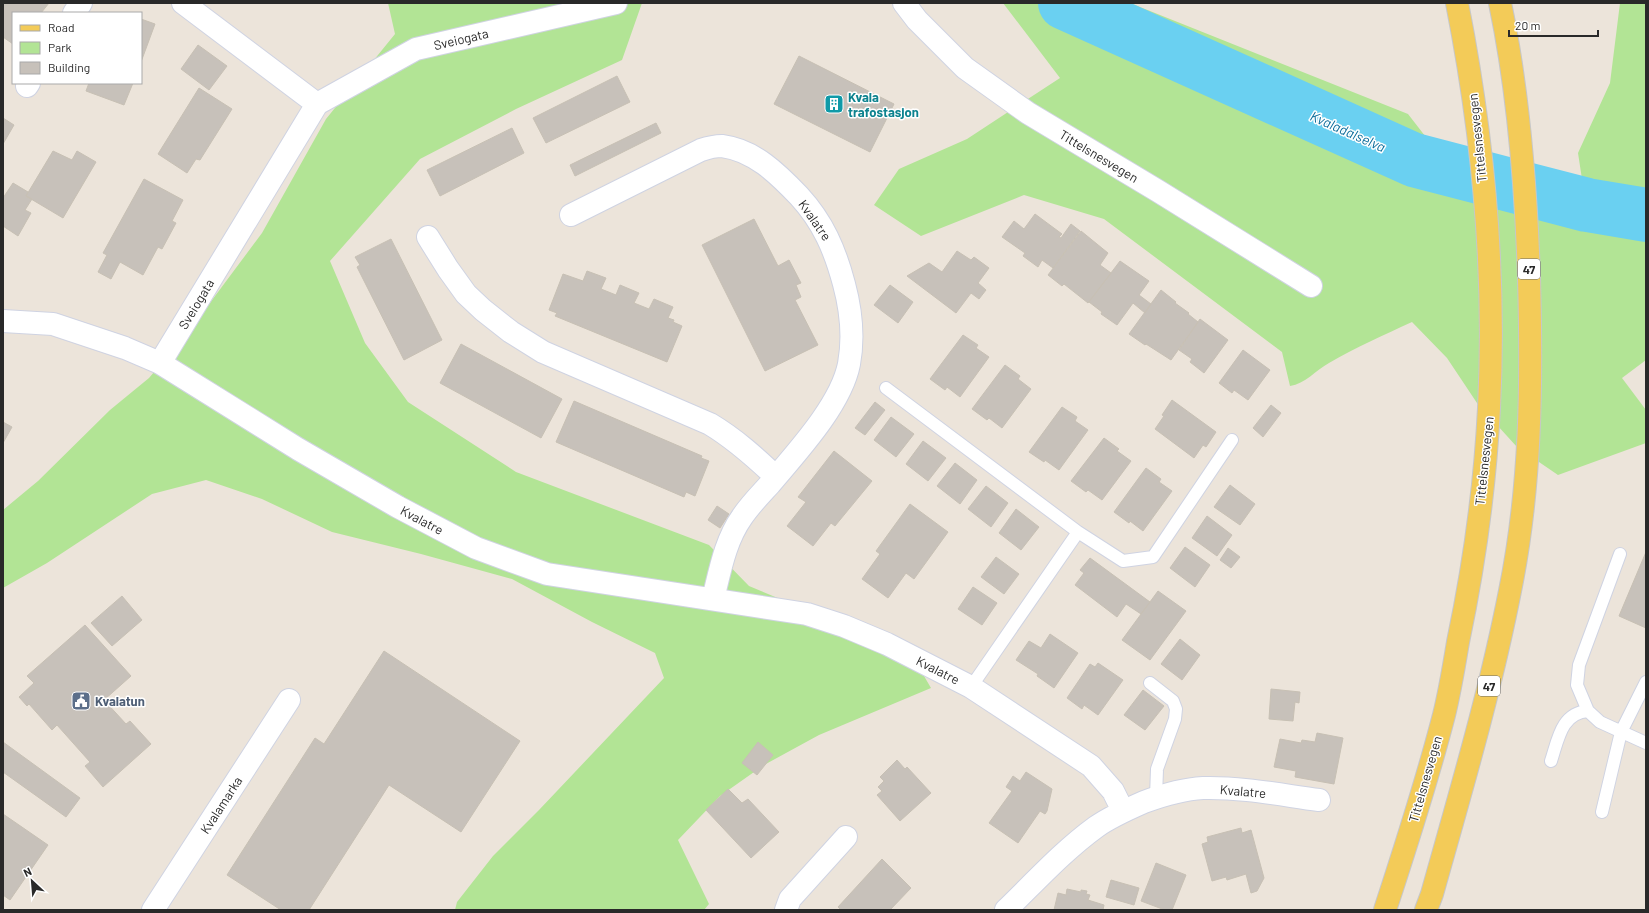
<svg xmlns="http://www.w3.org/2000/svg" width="1649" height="913" font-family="Barlow,sans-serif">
	<rect width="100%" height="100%" fill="#ece4da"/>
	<path fill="#b2e495" d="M 388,3 L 642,3 L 622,60 L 516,109 L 420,159 L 330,261 L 365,343 L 408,402 L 516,472 L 709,545 L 749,586 L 838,623 L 917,664 L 931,688 L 819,735 L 764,765 L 720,796 L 678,840 L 709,904 L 704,910 L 455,910 L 457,902 L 493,856 L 539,810 L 664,678 L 655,653 L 592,622 L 512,579 L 421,554 L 332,532 L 262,499 L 206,480 L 152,494 L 47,563 L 3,588 L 3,510 L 38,481 L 110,410 L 149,378 L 189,331 L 262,233 L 326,119 L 395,34 Z
		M 1003,3 L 1130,3 L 1408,114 L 1453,172 L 1586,205 L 1578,153 L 1610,83 L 1620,3 L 1646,3 L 1646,360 L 1622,378 L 1646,410 L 1646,443 L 1558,475 L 1517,447 L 1477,403 L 1447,358 L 1412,322 C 1384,335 1356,347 1329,363 C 1316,370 1305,384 1290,386 L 1282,352 L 1104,219 L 1024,195 L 921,236 L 874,205 L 899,169 L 967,139 L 1060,78 Z"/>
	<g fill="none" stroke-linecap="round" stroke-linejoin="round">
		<path stroke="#6ad0f1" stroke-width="54" d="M 1065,3 L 1414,160 L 1587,205 L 1646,215"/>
	</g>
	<path fill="#c7c1ba" stroke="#c7c0b4" d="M 3,3 L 49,3 L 41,13 L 13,13 L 13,44 L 3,37 Z
		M 141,19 L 155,24 L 141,62 Z
		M 198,45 L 227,66 L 209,90 L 181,69 Z
		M 799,56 L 894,104 L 870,152 L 774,104 Z
		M 617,76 L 630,102 L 546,143 L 533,118 Z
		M 89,83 L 133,83 L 124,105 L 86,91 Z
		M 199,88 L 232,109 L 200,160 L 196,159 L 187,173 L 158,154 Z
		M 3,118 L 14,125 L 3,144 Z
		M 656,123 L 661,133 L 575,176 L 570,165 Z
		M 512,128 L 524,153 L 440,196 L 427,170 Z
		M 53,151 L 72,160 L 77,151 L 96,162 L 63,218 L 26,196 Z
		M 144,179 L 183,200 L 172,221 L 176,223 L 162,249 L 158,247 L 143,275 L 120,262 L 111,279 L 98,272 L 107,255 L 103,253 Z
		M 13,183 L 28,192 L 26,196 L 32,199 L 25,210 L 31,213 L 18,236 L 3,226 L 3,198 Z
		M 1035,214 L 1062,234 L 1059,237 L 1061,238 L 1071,224 L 1080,231 L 1053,268 L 1042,260 L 1038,267 L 1023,256 L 1025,253 L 1002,237 L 1014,221 L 1024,229 Z
		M 754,219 L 778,266 L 789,260 L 801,283 L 796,285 L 801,297 L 795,300 L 818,345 L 765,371 L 702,245 Z
		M 1081,231 L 1108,253 L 1100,265 L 1111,273 L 1088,303 L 1064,284 L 1062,286 L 1048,275 Z
		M 391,239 L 442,340 L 404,360 L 357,267 L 360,265 L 355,257 Z
		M 957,251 L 971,260 L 974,257 L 989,268 L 978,283 L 986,290 L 979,299 L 971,293 L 956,313 L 907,276 L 929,263 L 942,272 Z
		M 1120,261 L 1149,281 L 1139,295 L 1151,304 L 1145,313 L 1133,303 L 1117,325 L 1101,314 L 1102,312 L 1089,302 Z
		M 587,271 L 606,278 L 601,289 L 616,295 L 620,285 L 639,293 L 634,303 L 649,309 L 654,299 L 673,307 L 668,318 L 674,320 L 673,322 L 682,326 L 667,362 L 555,316 L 557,313 L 549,310 L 563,274 L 583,281 Z
		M 890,285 L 913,302 L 898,323 L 874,305 Z
		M 1161,290 L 1176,302 L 1175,303 L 1189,313 L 1188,314 L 1198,322 L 1171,360 L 1146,344 L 1145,345 L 1129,334 Z
		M 1200,319 L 1228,340 L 1204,373 L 1190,362 L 1192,359 L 1179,350 Z
		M 963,335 L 978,345 L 976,348 L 989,357 L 960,397 L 947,387 L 945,390 L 930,379 Z
		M 461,344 L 562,399 L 541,438 L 440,383 Z
		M 1243,350 L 1270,370 L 1248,400 L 1234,390 L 1232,393 L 1219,383 Z
		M 1005,365 L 1020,376 L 1018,379 L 1031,389 L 1002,428 L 989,418 L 987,420 L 972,409 Z
		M 1172,400 L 1216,432 L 1206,447 L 1203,445 L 1194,458 L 1155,429 L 1164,416 L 1162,415 Z
		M 574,401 L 702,456 L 701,458 L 709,461 L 695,496 L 686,492 L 684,497 L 556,442 Z
		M 875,402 L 885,410 L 865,435 L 855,428 Z
		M 1271,405 L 1281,413 L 1263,437 L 1253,428 Z
		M 1062,407 L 1077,417 L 1075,421 L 1088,430 L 1059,470 L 1045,460 L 1044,462 L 1029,452 Z
		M 891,417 L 914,434 L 896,457 L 874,440 Z
		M 3,422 L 12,427 L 3,443 Z
		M 1104,438 L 1119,449 L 1117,451 L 1131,461 L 1102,500 L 1088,490 L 1086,492 L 1071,481 Z
		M 923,441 L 946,458 L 928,481 L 906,464 Z
		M 834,451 L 872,481 L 835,526 L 831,523 L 813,546 L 787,526 L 806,502 L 798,497 Z
		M 955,463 L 977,480 L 960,504 L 937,486 Z
		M 1146,468 L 1161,479 L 1159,482 L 1172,491 L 1143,531 L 1130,521 L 1129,523 L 1114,512 Z
		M 1230,485 L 1255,504 L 1240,525 L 1214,507 Z
		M 986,486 L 1008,503 L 991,527 L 968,509 Z
		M 910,504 L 948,532 L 914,579 L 906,573 L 888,598 L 862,579 L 880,554 L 876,551 Z
		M 717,506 L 729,514 L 720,528 L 708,520 Z
		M 1016,509 L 1039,527 L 1021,550 L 999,533 Z
		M 1207,516 L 1232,535 L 1217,556 L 1192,538 Z
		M 1185,547 L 1210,565 L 1195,587 L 1170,568 Z
		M 1228,548 L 1240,557 L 1231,568 L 1220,560 Z
		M 1646,552 L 1646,628 L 1619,616 Z
		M 996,557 L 1019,574 L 1004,594 L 981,577 Z
		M 1090,558 L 1150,602 L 1141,614 L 1126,604 L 1117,617 L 1075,585 L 1084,573 L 1080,570 Z
		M 973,587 L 997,603 L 982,625 L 958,609 Z
		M 1158,591 L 1186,611 L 1150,660 L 1122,640 Z
		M 122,596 L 142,620 L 112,646 L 91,623 Z
		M 85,625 L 131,676 L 104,700 L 126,724 L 130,721 L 151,744 L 103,787 L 85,766 L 90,762 L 57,725 L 52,730 L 29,704 L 27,706 L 19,697 L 34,683 L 27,676 Z
		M 1050,634 L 1078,653 L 1054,688 L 1037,676 L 1038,674 L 1016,660 L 1029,641 L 1041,648 Z
		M 1180,639 L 1200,655 L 1182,680 L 1161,664 Z
		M 384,651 L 520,741 L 461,832 L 389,785 L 309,910 L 281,910 L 227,875 L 315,738 L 324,744 Z
		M 1098,663 L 1123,680 L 1098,715 L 1084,705 L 1082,709 L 1067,698 L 1090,664 L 1095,667 Z
		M 1271,689 L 1300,692 L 1299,703 L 1295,702 L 1293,721 L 1269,719 Z
		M 1143,690 L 1164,706 L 1145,730 L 1124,715 Z
		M 1317,733 L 1343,738 L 1334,784 L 1295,777 L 1296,771 L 1274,767 L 1280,739 L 1301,743 L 1302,740 L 1315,742 Z
		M 3,742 L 80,798 L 66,817 L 3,772 Z
		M 758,742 L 773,755 L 757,775 L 742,763 Z
		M 897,760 L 905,769 L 907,767 L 931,793 L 900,821 L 877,795 L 882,791 L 878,787 L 884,781 L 880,777 Z
		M 1026,772 L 1052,789 L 1047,811 L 1045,814 L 1040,811 L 1018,843 L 989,823 L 1012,791 L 1006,787 L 1013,776 L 1020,781 Z
		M 728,789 L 742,803 L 748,799 L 779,832 L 751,858 L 706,810 Z
		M 3,814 L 48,845 L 10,900 L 3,895 Z
		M 1241,828 L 1242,833 L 1251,830 L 1264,878 L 1257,891 L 1251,893 L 1246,874 L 1227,880 L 1226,877 L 1212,881 L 1202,844 L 1208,842 L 1207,837 Z
		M 882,859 L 911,888 L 890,910 L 841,910 L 838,907 Z
		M 1156,863 L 1186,875 L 1172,910 L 1165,910 L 1141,901 Z
		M 1111,880 L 1139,888 L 1134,905 L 1106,897 Z
		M 1067,889 L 1081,892 L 1081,890 L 1087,891 L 1086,894 L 1090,895 L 1088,900 L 1104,905 L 1103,910 L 1054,910 L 1058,893 L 1066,895 Z"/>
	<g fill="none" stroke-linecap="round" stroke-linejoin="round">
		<g stroke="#cfd3e2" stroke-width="14">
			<path id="service" d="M 886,388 L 1078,532 L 1123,561 L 1153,557 L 1232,440
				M 1620,554 L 1579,665 L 1577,685 L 1588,711 L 1600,722 L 1646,743
				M 1150,683 L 1173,701 L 1176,709 L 1175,719 L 1157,769 L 1156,797
				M 971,687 L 1078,532
				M 1551,761 C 1558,740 1561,713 1588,711
				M 1602,812 L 1621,732 L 1646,682"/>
		</g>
		<g stroke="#cfd3e2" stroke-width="24">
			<path id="minor" d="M 183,3 L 317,104
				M 904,3 L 917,20 L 965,68 L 1028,113 L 1158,191 L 1311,286
				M 74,13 L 81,3
				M 27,86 L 29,83
				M 571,215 L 701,150 C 707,148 715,146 722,146 C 754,150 778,174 799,196 C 823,222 835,250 844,284 C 851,310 854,337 849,364 C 841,405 796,453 770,484 C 760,495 750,505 742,517 C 725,541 720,571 713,599
				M 428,237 L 448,269 L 466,294 L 483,310 L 511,332 L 543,352 L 710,424 C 735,439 755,457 776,477
				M 3,321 L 53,324 L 125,348 L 160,363 L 298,449 L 398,507 L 476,548 L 547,574 L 807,614 L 844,626 L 887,644 L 971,687 L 1091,766 L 1113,791 L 1123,811
				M 160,363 L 317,104 L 416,49 L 616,3
				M 153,910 L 289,700
				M 786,910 L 790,899 L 846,837
				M 1006,910 C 1035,882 1063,851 1096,827 C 1110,817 1128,809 1144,802 C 1163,795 1183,789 1203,788 C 1242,787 1281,795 1319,800"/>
		</g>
		<g stroke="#c7c7c7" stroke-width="24">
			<path id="primary" d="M 1385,910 C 1406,846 1427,781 1444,715 C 1450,691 1454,666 1458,642 C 1474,566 1485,487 1489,408 C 1496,273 1483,135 1457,3
				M 1426,910 L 1432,894 C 1460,794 1490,693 1510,591 C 1531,488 1532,383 1529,278 C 1526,187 1519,93 1500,3"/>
		</g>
		<use href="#service" stroke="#fff" stroke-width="12"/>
		<use href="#minor" stroke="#fff" stroke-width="22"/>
		<use href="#primary" stroke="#f3cb58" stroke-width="22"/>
	</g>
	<defs>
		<g id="building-square" transform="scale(1)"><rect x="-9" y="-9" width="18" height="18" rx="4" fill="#0f9aa8" stroke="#fff"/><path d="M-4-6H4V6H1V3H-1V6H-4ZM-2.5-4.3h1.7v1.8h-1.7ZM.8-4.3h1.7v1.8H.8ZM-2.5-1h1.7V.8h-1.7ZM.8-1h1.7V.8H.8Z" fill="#fff"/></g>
		<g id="civic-square" transform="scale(1)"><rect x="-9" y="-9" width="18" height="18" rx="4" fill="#5c6f8a" stroke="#fff"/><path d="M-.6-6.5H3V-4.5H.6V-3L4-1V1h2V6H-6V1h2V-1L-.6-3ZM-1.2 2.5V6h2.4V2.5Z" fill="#fff"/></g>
	</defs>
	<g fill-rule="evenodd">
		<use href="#building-square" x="834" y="104"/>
		<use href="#civic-square" x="81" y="701"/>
	</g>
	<g text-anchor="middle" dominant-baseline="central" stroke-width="3" stroke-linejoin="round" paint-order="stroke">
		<g fill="#fff" stroke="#696969" stroke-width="1">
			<rect x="1518" y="259" width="22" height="20" rx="3"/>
			<rect x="1478" y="676" width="22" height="20" rx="3"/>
		</g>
		<g font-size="12" font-weight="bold" fill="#292929">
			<text x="1529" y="269">47</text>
			<text x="1489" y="686">47</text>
		</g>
		<g font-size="13" fill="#292929" stroke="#fff">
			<text transform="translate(461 39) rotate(-13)">Sveiogata</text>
			<text transform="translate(1477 138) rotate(-96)">Tittelsnesvegen</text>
			<text transform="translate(1099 156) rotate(31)">Tittelsnesvegen</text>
			<text transform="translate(815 220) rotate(55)">Kvalatre</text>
			<text transform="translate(196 304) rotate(-59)">Sveiogata</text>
			<text transform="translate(1484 461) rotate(-84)">Tittelsnesvegen</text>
			<text transform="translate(422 520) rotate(28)">Kvalatre</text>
			<text transform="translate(938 670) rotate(27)">Kvalatre</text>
			<text transform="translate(1425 779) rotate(-74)">Tittelsnesvegen</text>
			<text transform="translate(1243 791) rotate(5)">Kvalatre</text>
			<text transform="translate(221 805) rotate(-57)">Kvalamarka</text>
		</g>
		<g font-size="13" font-weight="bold" fill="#0d838f" stroke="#fff" text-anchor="start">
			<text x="848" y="97">Kvala<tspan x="848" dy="15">trafostasjon</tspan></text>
		</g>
		<g font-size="13" font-weight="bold" fill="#4e5e75" stroke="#fff" text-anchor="start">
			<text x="95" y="701">Kvalatun</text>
		</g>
		<g font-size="14" font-style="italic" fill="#0b6d9b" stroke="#fff">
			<text transform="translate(1348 131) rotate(24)">Kvaladalselva</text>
		</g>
	</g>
	<rect width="1649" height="913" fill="none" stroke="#292929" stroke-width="8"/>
	<rect x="12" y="12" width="130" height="72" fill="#ffffff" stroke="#a9a9a9"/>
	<rect x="20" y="25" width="20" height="6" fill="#f3cb58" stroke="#a9a9a9"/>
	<text x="48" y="32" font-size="12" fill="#292929">Road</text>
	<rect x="20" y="42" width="20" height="12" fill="#b2e495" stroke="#a9a9a9"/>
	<text x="48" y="52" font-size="12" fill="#292929">Park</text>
	<rect x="20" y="62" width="20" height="12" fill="#c7c1ba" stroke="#a9a9a9"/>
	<text x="48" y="72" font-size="12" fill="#292929">Building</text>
	<g transform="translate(32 881) rotate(334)" stroke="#ffffff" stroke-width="3" paint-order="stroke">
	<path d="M0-3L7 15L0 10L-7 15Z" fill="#292929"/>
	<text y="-6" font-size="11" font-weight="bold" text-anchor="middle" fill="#292929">N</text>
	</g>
	<path d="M1509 30v6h89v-6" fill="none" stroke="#292929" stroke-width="2"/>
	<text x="1515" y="30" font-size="12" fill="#292929" stroke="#ffffff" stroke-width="3" paint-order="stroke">20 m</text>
</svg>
